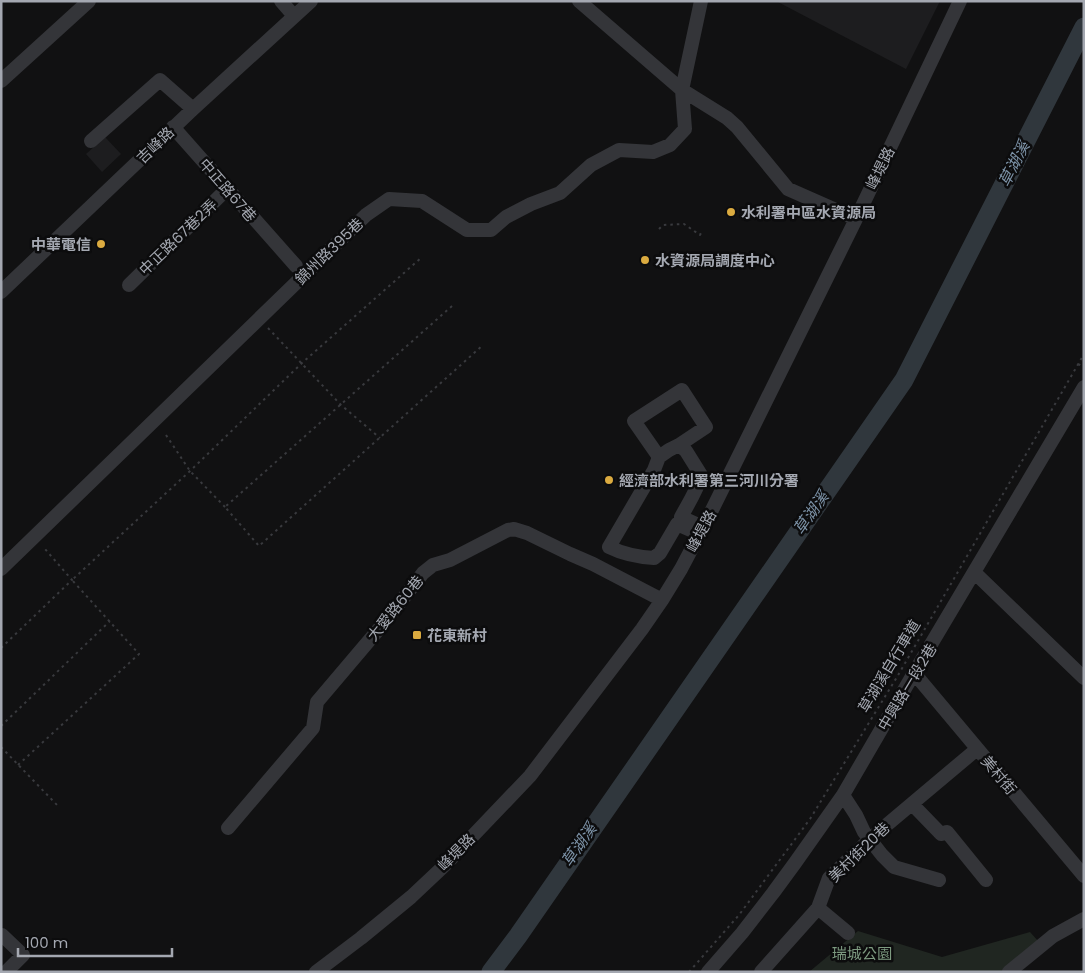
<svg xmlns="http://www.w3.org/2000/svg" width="1085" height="973" font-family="Poppins,'Noto Sans TC',sans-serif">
	<rect width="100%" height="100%" fill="#111112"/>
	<path fill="#1d1d1f" d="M 776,1 L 940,1 L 906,69 Z
		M 105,137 L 121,154 L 102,172 L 86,154 Z"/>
	<path fill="#202621" d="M 858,931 L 942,957 L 1030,932 L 1039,942 L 1017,972 L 809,972 Z"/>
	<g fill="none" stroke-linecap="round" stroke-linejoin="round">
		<path stroke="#30373d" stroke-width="19" d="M 491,972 L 518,936 L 904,380 L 1084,27"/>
		<path stroke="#393a3e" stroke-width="2" stroke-dasharray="2.5 4" stroke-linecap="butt" d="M 659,229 L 663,225 L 684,224 L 700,235 L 701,233
			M 452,306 L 225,507 L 259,546 L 483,345
			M 268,328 L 341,405 L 380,438
			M 1078,364 L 1084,367
			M 166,435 L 190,471 L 225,507
			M 1,648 L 72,580 L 45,549
			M 1,726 L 110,621
			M 1,747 L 58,806
			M 18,765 L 139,654 L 72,580 L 190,471 L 302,363 L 422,257
			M 689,972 L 739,915 L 810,819 L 897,677 L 1084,354"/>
		<path stroke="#343539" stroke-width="14" d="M 281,1 L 294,16
			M 701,1 L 682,90 L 727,118 L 737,127 L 788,189 L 856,219
			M 1,81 L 89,1
			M 173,127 L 296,266
			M 91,141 L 160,80 L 193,109
			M 129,285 L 227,189
			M 1,292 L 193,109 L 311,1
			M 659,457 L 634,421 L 682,390 L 706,427 L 679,445
			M 700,534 L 677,524 L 660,553 L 654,558 C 638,557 623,554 609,547 L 654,470 L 659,457 L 669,450 L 679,445 L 686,451 L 701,475 C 698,489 688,504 681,517 L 703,527
			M 1,569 L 366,215 L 389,199 L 422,201 L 467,230 L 491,230 L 506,217 L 531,204 L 560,193 L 591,165 L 619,150 L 653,152 L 670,145 L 685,129 L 682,90 L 579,1
			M 975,573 L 1084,678
			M 914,673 L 1084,876
			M 843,795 L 856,815 L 864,832 L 882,855 L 894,867 L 939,880
			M 912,804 L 941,834 L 947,832 L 986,880
			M 228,828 L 313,728 L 317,702 L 384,623 L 423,573 L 433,565 L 450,560 L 508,530 L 514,529 L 527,533 L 570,554 L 593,564 L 662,600
			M 818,908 L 848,933
			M 2,935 L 23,955 L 6,972
			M 316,972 L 361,938 L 411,897 L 445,865 L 530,776 L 642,629 L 662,600 L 681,569 L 709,516 L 856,219 L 960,1
			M 708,972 L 742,933 L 773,893 L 795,863 L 843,795 L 914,673 L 1084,387
			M 761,972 L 818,908 L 829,878 L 870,839 L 977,749
			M 1009,972 L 1053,936 L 1084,919"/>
	</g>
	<g fill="#dbab40" stroke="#0c0c0d" stroke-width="2">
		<circle cx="731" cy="212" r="5"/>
		<circle cx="101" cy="244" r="5"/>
		<circle cx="645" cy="260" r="5"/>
		<circle cx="609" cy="480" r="5"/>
		<rect x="412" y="630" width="10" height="10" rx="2.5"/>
	</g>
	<g text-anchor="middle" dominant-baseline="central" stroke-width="5" stroke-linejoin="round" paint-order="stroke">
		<g font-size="15" fill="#a4a8b1" stroke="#0c0c0d">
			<text transform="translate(155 145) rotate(-44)">吉峰路</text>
			<text transform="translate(880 168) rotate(-64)">峰堤路</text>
			<text transform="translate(228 190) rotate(49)">中正路67巷</text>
			<text transform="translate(178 237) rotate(-44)">中正路67巷2弄</text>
			<text transform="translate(329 251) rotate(-44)">錦州路395巷</text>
			<text transform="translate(701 531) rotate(-62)">峰堤路</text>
			<text transform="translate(395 608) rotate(-51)">大愛路60巷</text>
			<text transform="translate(889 666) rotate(-59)">草湖溪自行車道</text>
			<text transform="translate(907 687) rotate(-59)">中興路一段2巷</text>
			<text transform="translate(999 775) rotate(50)">美村街</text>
			<text transform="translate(456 852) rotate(-45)">峰堤路</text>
			<text transform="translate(859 852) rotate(-44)">美村街20巷</text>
		</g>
		<g font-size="15" font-weight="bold" fill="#a4a8b1" stroke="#0c0c0d" text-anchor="start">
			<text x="741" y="212">水利署中區水資源局</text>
			<text x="91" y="244" text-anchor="end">中華電信</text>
			<text x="655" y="260">水資源局調度中心</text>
			<text x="619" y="480">經濟部水利署第三河川分署</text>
			<text x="427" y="635">花東新村</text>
		</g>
		<g font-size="15" fill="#7d9a80" stroke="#0c0c0d">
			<text x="862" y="953">瑞城公園</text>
		</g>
		<g font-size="16" font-style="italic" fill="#7e94a9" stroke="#0c0c0d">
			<text transform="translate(1014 164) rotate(-63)">草湖溪</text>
			<text transform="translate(811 513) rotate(-55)">草湖溪</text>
			<text transform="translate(579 845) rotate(-55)">草湖溪</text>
		</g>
	</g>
	<rect width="1085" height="973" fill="none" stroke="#a4a8b1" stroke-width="5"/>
	<path d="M18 948v8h154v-8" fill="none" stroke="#a4a8b1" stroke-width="2.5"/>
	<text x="25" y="948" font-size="15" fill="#a4a8b1" stroke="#0c0c0d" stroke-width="4" paint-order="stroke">100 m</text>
</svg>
